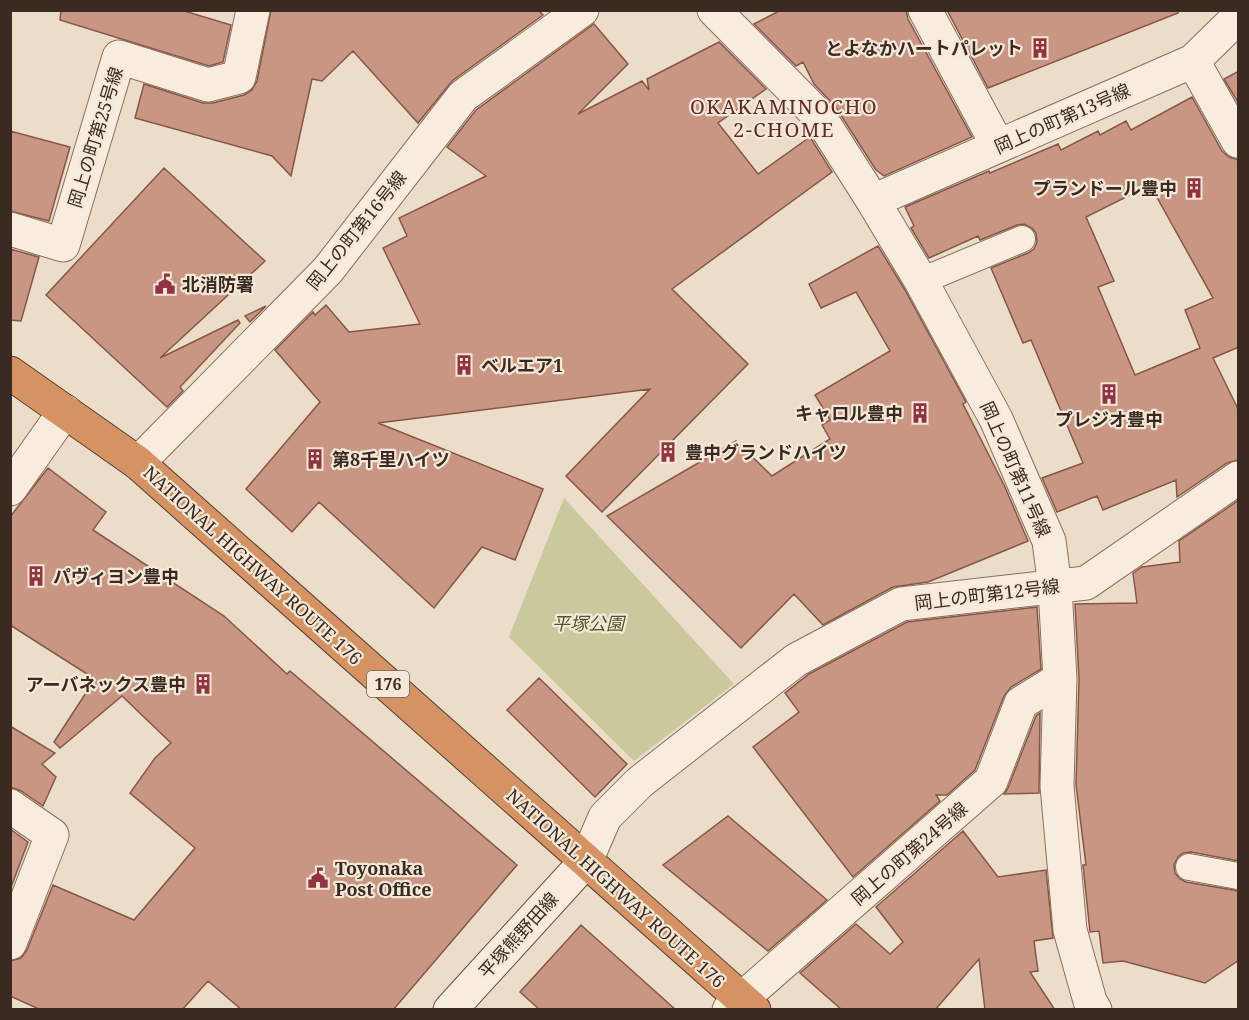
<svg xmlns="http://www.w3.org/2000/svg" width="1249" height="1020" font-family="'Noto Serif','Noto Sans JP',serif">
	<rect width="100%" height="100%" fill="#ecddca"/>
	<path fill="#cac99e" d="M 564,498 L 734,684 L 634,761 L 509,637 Z"/>
	<path fill="#c89683" stroke="#865747" stroke-width="1.5" fill-rule="evenodd" d="M 61,10 L 181,10 L 231,25 L 223,62 L 209,66 L 60,20 Z
		M 271,10 L 538,10 L 543,15 L 452,81 L 418,123 L 353,51 L 322,81 L 312,79 L 291,176 L 272,156 L 135,118 L 144,84 L 203,103 L 213,103 L 244,95 L 252,90 L 257,81 Z
		M 781,10 L 906,10 L 908,19 L 972,137 L 884,176 L 876,170 L 835,106 L 814,84 L 803,62 L 796,66 L 754,24 Z
		M 947,10 L 1178,10 L 1178,13 L 988,88 Z
		M 594,24 L 628,64 L 578,114 L 642,81 L 649,90 L 647,79 L 719,42 L 766,89 L 718,123 L 758,174 L 810,137 L 832,172 L 672,289 L 748,364 L 602,512 L 566,476 L 650,389 L 378,423 L 543,489 L 515,560 L 482,547 L 434,608 L 319,502 L 292,532 L 246,489 L 320,402 L 275,350 L 313,312 L 315,315 L 326,305 L 349,332 L 420,324 L 383,248 L 407,236 L 399,218 L 486,176 L 447,147 L 476,110 Z
		M 1239,71 L 1239,104 L 1224,79 Z
		M 1192,97 L 1222,151 L 1229,157 L 1239,160 L 1239,347 L 1213,358 L 1239,411 L 1239,460 L 1227,463 L 1177,497 L 1176,480 L 1103,510 L 1097,496 L 1057,512 L 1042,478 L 1083,463 L 1031,340 L 1023,343 L 991,268 L 1028,253 L 1034,249 L 1037,242 L 1036,233 L 1032,228 L 1024,224 L 1017,225 L 980,240 L 978,236 L 929,258 L 911,228 L 914,226 L 905,207 L 989,171 L 990,173 L 1058,144 L 1061,150 L 1098,131 L 1100,135 L 1126,121 L 1131,130 ZM 1150,185 L 1213,298 L 1185,310 L 1200,348 L 1135,375 L 1098,287 L 1114,281 L 1086,217 Z
		M 10,131 L 70,147 L 49,221 L 10,211 Z
		M 164,168 L 265,261 L 160,358 L 238,320 L 240,323 L 180,387 L 183,391 L 167,407 L 46,295 Z
		M 878,246 L 905,290 L 966,402 L 963,404 L 1005,487 L 1028,541 L 928,582 L 893,587 L 823,625 L 794,594 L 741,648 L 607,516 L 736,441 L 772,476 L 830,439 L 822,425 L 830,420 L 815,395 L 890,351 L 856,292 L 821,308 L 809,284 Z
		M 10,249 L 39,257 L 21,321 L 10,320 Z
		M 266,306 L 250,322 L 245,316 Z
		M 48,468 L 106,512 L 93,530 L 224,616 L 287,674 L 290,671 L 517,865 L 393,1010 L 242,1010 L 208,981 L 182,1010 L 41,1010 L 10,996 L 10,961 L 21,958 L 27,950 L 53,885 L 134,920 L 195,848 L 130,793 L 155,758 L 171,743 L 122,696 L 60,748 L 54,742 L 95,679 L 10,625 L 10,517 Z
		M 1239,500 L 1239,861 L 1191,852 L 1183,853 L 1178,857 L 1174,865 L 1175,873 L 1180,879 L 1186,882 L 1239,891 L 1239,960 L 1205,983 L 1123,961 L 1103,963 L 1099,931 L 1090,932 L 1083,865 L 1086,865 L 1076,785 L 1079,679 L 1075,604 L 1137,603 L 1133,573 L 1142,567 L 1180,562 L 1179,541 Z
		M 1037,607 L 1041,669 L 1011,687 L 1004,696 L 975,770 L 947,795 L 936,795 L 940,801 L 853,877 L 753,747 L 799,712 L 785,693 L 809,674 L 907,622 Z
		M 539,678 L 627,764 L 595,797 L 507,710 Z
		M 1040,713 L 1039,793 L 1004,794 L 1008,788 L 1036,716 Z
		M 10,726 L 55,753 L 42,764 L 56,777 L 43,806 L 21,791 L 10,787 Z
		M 728,816 L 827,900 L 768,951 L 663,865 Z
		M 10,829 L 28,842 L 10,890 Z
		M 963,831 L 998,877 L 1046,870 L 1053,938 L 1034,941 L 1038,971 L 1030,972 L 1055,1010 L 985,1010 L 979,959 L 935,1010 L 842,1010 L 800,973 L 856,924 L 890,954 L 903,942 L 876,907 Z
		M 581,925 L 676,1010 L 540,1010 L 520,992 Z"/>
	<g fill="none" stroke-linecap="round" stroke-linejoin="round">
		<g stroke="#886f5f" stroke-width="28">
			<path id="lane" d="M 921,281 L 1022,239
				M 1189,867 L 1238,876"/>
		</g>
		<g stroke="#886f5f" stroke-width="35">
			<path id="street" d="M 714,10 L 819,116 L 873,201 L 921,281 L 996,419 L 1049,541 L 1055,587 L 1060,679 L 1057,786 L 1070,930 L 1090,1001 L 1095,1010
				M 925,10 L 998,146
				M 1193,61 L 1238,141
				M 873,201 L 1193,61 L 1238,17
				M 10,229 L 63,245 L 119,57 L 208,85 L 239,77 L 253,10
				M 138,463 L 328,270 L 463,96 L 582,10
				M 10,489 L 65,411
				M 10,806 L 52,835 L 10,943
				M 586,861 L 605,817 L 640,782 L 796,660 L 901,604 L 1086,583 L 1238,478
				M 729,1010 L 991,781 L 1021,703 L 1060,679"/>
		</g>
		<g stroke="#6a5142" stroke-width="35">
			<path id="secondary" d="M 450,1010 L 586,861"/>
		</g>
		<g stroke="#573f33" stroke-width="35">
			<path id="highway" d="M 10,373 L 138,463 L 754,1010"/>
		</g>
		<use href="#lane" stroke="#f7ecdd" stroke-width="26"/>
		<use href="#street" stroke="#f7ecdd" stroke-width="33"/>
		<use href="#secondary" stroke="#f7ecdd" stroke-width="33"/>
		<use href="#highway" stroke="#d59262" stroke-width="33"/>
	</g>
	<defs>
		<g id="building-bare" transform="scale(1.62)"><path d="M-4-6H4V6H1V3H-1V6H-4ZM-2.5-4.3h1.7v1.8h-1.7ZM.8-4.3h1.7v1.8H.8ZM-2.5-1h1.7V.8h-1.7ZM.8-1h1.7V.8H.8Z" fill="#933341" stroke="#f4e9d9" stroke-width="2.5" paint-order="stroke"/></g>
		<g id="civic-bare" transform="scale(1.62)"><path d="M-.6-6.5H3V-4.5H.6V-3L4-1V1h2V6H-6V1h2V-1L-.6-3ZM-1.2 2.5V6h2.4V2.5Z" fill="#933341" stroke="#f4e9d9" stroke-width="2.5" paint-order="stroke"/></g>
	</defs>
	<g fill-rule="evenodd">
		<use href="#building-bare" x="1040" y="48"/>
		<use href="#building-bare" x="1194" y="188"/>
		<use href="#civic-bare" x="165" y="284"/>
		<use href="#building-bare" x="464" y="365"/>
		<use href="#building-bare" x="1109" y="394"/>
		<use href="#building-bare" x="920" y="413"/>
		<use href="#building-bare" x="668" y="452"/>
		<use href="#building-bare" x="315" y="459"/>
		<use href="#building-bare" x="36" y="576"/>
		<use href="#building-bare" x="203" y="684"/>
		<use href="#civic-bare" x="318" y="878"/>
	</g>
	<g text-anchor="middle" dominant-baseline="central" stroke-width="4.5" stroke-linejoin="round" paint-order="stroke">
		<rect fill="#f4e9d9" stroke="#726359" stroke-width="1.5" x="367" y="671" width="42" height="26" rx="4.5"/>
		<g font-size="16" font-weight="bold" fill="#3a2a22">
			<text x="388" y="684">176</text>
		</g>
		<g font-size="18" font-weight="bold" fill="#3a2a22" stroke="#f4e9d9" text-anchor="start">
			<text x="1023" y="48" text-anchor="end">とよなかハートパレット</text>
			<text x="1177" y="188" text-anchor="end">プランドール豊中</text>
			<text x="182" y="284">北消防署</text>
			<text x="481" y="365">ベルエア1</text>
			<text x="903" y="413" text-anchor="end">キャロル豊中</text>
			<text x="1109" y="419" text-anchor="middle">プレジオ豊中</text>
			<text x="685" y="452">豊中グランドハイツ</text>
			<text x="332" y="459">第8千里ハイツ</text>
			<text x="53" y="576">パヴィヨン豊中</text>
			<text x="186" y="684" text-anchor="end">アーバネックス豊中</text>
			<text x="335" y="868">Toyonaka<tspan x="335" dy="21">Post Office</tspan></text>
		</g>
		<g font-size="18" fill="#3a2a22" stroke="#f4e9d9">
			<text transform="translate(1062 118) rotate(-24)">岡上の町第13号線</text>
			<text transform="translate(95 137) rotate(-73)">岡上の町第25号線</text>
			<text transform="translate(356 230) rotate(-51)">岡上の町第16号線</text>
			<text transform="translate(1016 469) rotate(66)">岡上の町第11号線</text>
			<text transform="translate(253 565) rotate(42)">NATIONAL HIGHWAY ROUTE 176</text>
			<text transform="translate(987 594) rotate(-7)">岡上の町第12号線</text>
			<text transform="translate(909 853) rotate(-41)">岡上の町第24号線</text>
			<text transform="translate(616 888) rotate(42)">NATIONAL HIGHWAY ROUTE 176</text>
			<text transform="translate(518 935) rotate(-48)">平塚熊野田線</text>
		</g>
		<g font-size="18" font-style="italic" fill="#50552a" stroke="#f4e9d9">
			<text x="588" y="623">平塚公園</text>
		</g>
		<g font-size="20" letter-spacing="1.5" fill="#642824" stroke="#f4e9d9">
			<text x="784" y="106">OKAKAMINOCHO<tspan x="784" dy="23">2-CHOME</tspan></text>
		</g>
	</g>
	<rect width="1249" height="1020" fill="none" stroke="#3a2a22" stroke-width="24"/>
</svg>
